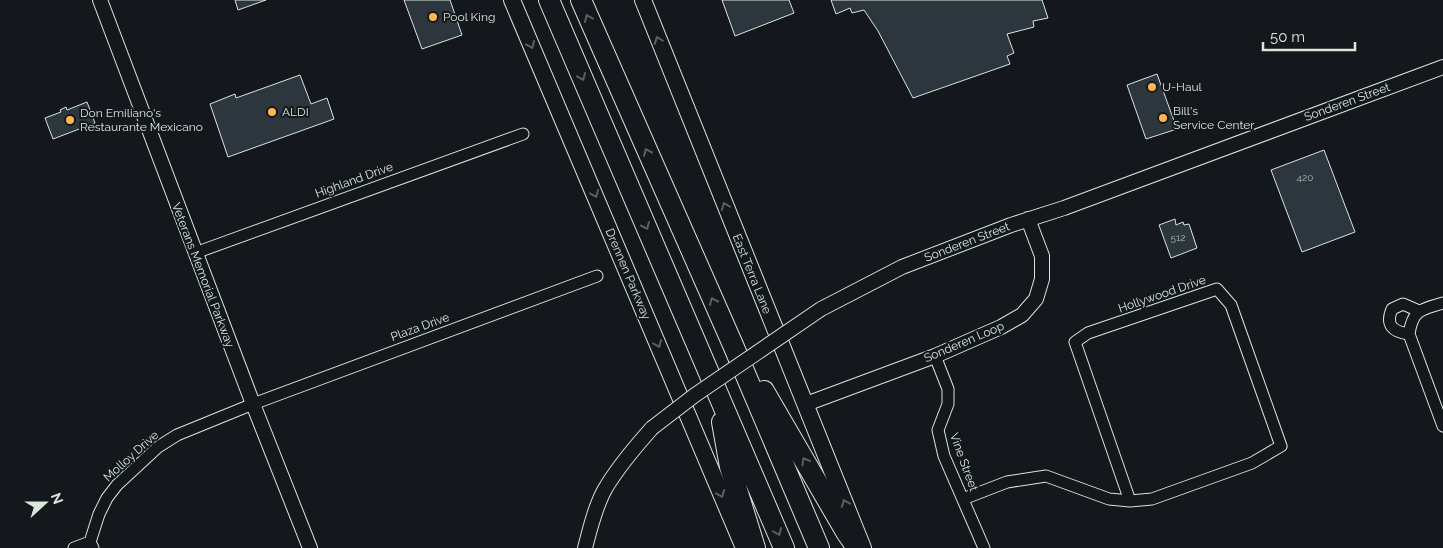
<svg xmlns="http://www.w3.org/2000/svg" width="1443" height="548" font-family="Raleway,sans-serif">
	<rect width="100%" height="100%" fill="#14181c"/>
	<path fill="#2c363c" stroke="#d8e6dc" d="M 235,0 L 266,0 L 238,10 Z
		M 404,0 L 450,0 L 462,35 L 422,49 Z
		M 722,0 L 789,0 L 794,13 L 735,36 Z
		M 831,0 L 1042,0 L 1048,18 L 1033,21 L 1034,27 L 1007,34 L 1014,53 L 1007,56 L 1010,64 L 913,98 L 878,31 L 864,10 L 852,13 L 850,8 L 836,14 Z
		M 1157,74 L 1177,129 L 1146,139 L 1127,85 Z
		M 300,75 L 311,104 L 327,98 L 334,119 L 228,157 L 210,104 L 235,94 L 236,98 Z
		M 87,102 L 95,123 L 53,139 L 45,118 L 61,112 L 60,110 L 66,107 L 67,110 Z
		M 1324,150 L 1355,232 L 1302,252 L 1271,170 Z
		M 1175,219 L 1176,225 L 1183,222 L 1184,225 L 1189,224 L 1197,248 L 1171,258 L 1159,225 Z"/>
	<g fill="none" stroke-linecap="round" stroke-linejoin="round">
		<g stroke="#d8e6dc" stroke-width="13">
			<path id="minor" d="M 195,253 L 523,134
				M 1217,289 L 1231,305 L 1281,446 L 1252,463 L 1152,499 L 1130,501 L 1075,342 L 1088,333 Z
				M 1443,303 C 1421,310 1413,309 1409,334 L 1443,426
				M 1409,334 C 1393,332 1385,325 1392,309 L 1403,304 L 1419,311
				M 935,356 L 948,389 L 948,404 L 938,430 L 944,456 L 984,548
				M 963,499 L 1007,482 L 1046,476 L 1109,499 L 1130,501
				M 74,548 L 90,542
				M 93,548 L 90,542 L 99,514 L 107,498 L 117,485 L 158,447 L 177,435 L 253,404 L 597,276"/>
		</g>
		<g stroke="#d8e6dc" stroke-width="16">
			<path id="tertiary" d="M 100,0 L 253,404 L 310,548
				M 821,309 L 902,267 L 1011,225 L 1064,208 L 1443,67
				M 806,404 L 935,356 L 1001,327 L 1022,315 L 1036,299 L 1042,279 L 1042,256 L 1028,219
				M 585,548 C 590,529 595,507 605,489 C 618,467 635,447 652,428"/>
		</g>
		<g stroke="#d8e6dc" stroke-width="18">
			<path id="secondary" d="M 512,0 L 744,548
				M 643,0 L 863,548"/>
		</g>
		<g stroke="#d8e6dc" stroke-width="22">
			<path id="motorway" d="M 549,0 L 784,548
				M 581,0 L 733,345 L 819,548
				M 764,391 L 846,532 L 857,548
				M 722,422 L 730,467 L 755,548"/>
		</g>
		<use href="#minor" stroke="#14181c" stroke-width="11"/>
		<use href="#tertiary" stroke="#14181c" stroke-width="14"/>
		<use href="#secondary" stroke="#14181c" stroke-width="16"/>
		<use href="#motorway" stroke="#14181c" stroke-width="20"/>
		<g stroke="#d8e6dc" stroke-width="16" stroke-linecap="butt">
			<path id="tertiary-bridge" d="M 652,428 L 695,395 L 821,309"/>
		</g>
		<use href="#tertiary-bridge" stroke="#14181c" stroke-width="14"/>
	</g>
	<defs><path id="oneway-chevron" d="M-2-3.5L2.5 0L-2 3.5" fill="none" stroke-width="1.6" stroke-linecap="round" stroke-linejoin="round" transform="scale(1.25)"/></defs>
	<g stroke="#59605f">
		<use href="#oneway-chevron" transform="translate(588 18) rotate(-113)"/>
		<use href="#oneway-chevron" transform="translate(658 40) rotate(-111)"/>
		<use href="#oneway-chevron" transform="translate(531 45) rotate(67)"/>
		<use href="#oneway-chevron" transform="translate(582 77) rotate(67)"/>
		<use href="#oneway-chevron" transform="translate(647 152) rotate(-114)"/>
		<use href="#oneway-chevron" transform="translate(595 194) rotate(67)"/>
		<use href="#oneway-chevron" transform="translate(725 206) rotate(-112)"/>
		<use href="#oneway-chevron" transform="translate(646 226) rotate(66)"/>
		<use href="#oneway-chevron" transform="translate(713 301) rotate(-114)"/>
		<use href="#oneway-chevron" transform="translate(658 344) rotate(67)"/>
		<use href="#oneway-chevron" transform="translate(805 461) rotate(-120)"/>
		<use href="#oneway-chevron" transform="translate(721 494) rotate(67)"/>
		<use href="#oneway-chevron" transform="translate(845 503) rotate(-112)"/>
		<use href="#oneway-chevron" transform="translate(778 532) rotate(67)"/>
	</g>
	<g fill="#ffb74d" stroke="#14181c" stroke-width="2">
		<circle cx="433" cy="17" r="5"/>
		<circle cx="1152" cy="87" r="5"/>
		<circle cx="272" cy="112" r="5"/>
		<circle cx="1163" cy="118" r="5"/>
		<circle cx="70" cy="120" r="5"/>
	</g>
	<g text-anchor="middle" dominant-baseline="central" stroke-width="4" stroke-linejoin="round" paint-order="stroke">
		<g font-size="10" fill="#adbab4">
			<text x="1305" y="177">420</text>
			<text x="1178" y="237">512</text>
		</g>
		<g font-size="12" fill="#d8e6dc" stroke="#14181c" text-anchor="start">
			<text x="443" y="17">Pool King</text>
			<text x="1162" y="87">U-Haul</text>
			<text x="1173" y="111">Bill's<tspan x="1173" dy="14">Service Center</tspan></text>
			<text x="282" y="112">ALDI</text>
			<text x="80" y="113">Don Emiliano's<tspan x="80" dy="14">Restaurante Mexicano</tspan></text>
		</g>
		<g font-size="12" fill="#d8e6dc" stroke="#14181c">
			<text transform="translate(1347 102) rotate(-20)">Sonderen Street</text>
			<text transform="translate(354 180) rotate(-20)">Highland Drive</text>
			<text transform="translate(967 242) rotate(-21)">Sonderen Street</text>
			<text transform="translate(628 274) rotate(67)">Drennen Parkway</text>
			<text transform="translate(752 274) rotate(68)">East Terra Lane</text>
			<text transform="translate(203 275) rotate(69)">Veterans Memorial Parkway</text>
			<text transform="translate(1162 294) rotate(-19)">Hollywood Drive</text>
			<text transform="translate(420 327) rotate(-20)">Plaza Drive</text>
			<text transform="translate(964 342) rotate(-23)">Sonderen Loop</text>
			<text transform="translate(131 456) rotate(-42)">Molloy Drive</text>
			<text transform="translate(964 462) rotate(70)">Vine Street</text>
		</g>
	</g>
	<g transform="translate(45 503) rotate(69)" stroke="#14181c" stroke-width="4" paint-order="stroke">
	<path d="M0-4L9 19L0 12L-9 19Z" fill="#d8e6dc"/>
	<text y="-8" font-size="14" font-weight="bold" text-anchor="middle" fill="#d8e6dc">N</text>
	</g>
	<path d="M1263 42v8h92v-8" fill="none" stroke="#d8e6dc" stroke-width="2.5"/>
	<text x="1270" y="42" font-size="15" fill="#d8e6dc" stroke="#14181c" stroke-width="4" paint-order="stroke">50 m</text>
</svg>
